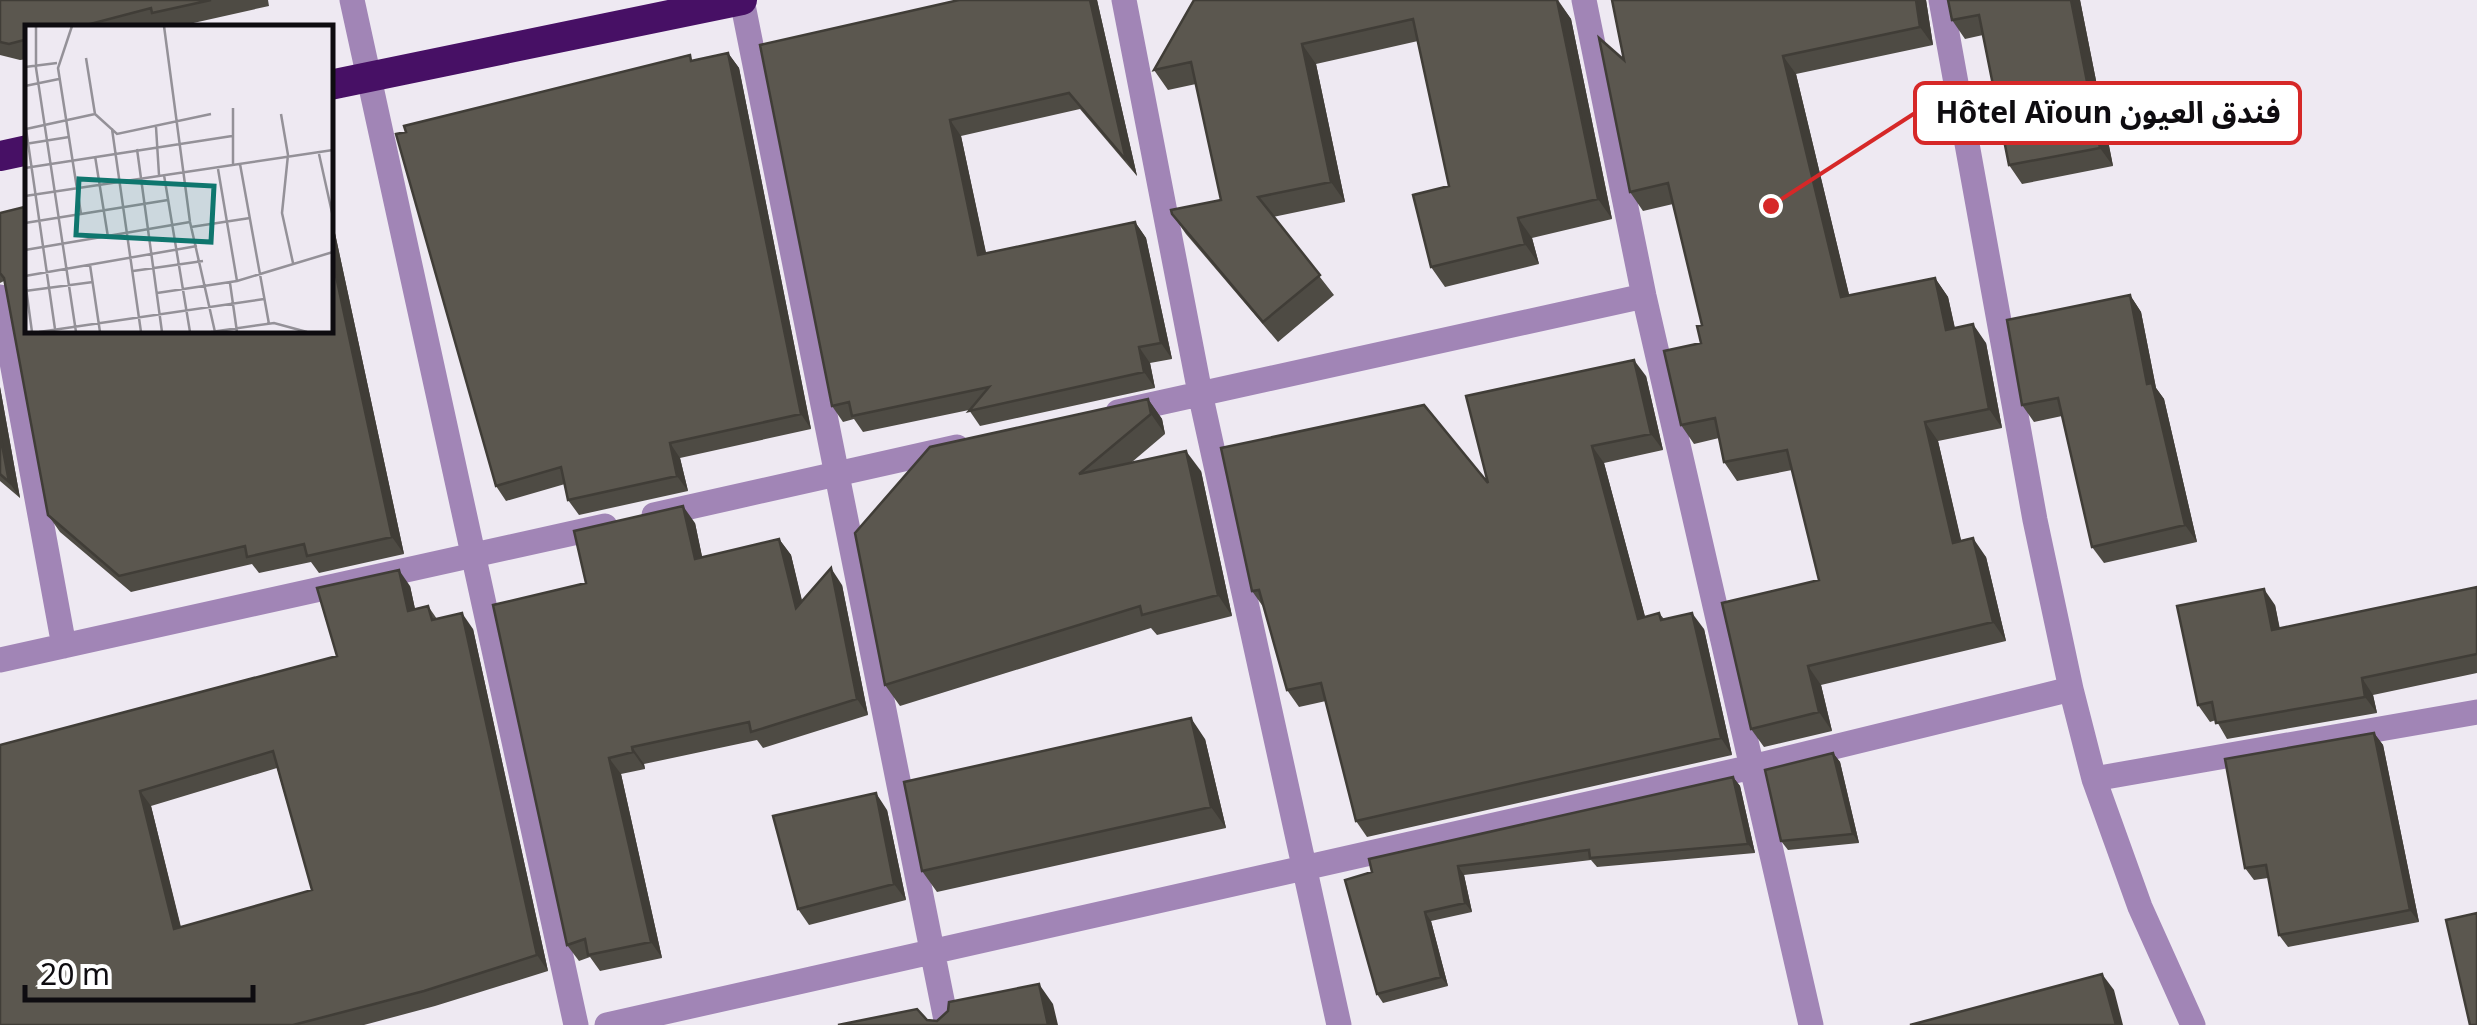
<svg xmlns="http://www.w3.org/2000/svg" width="2477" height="1025" font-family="'Noto Sans','Noto Sans Arabic',sans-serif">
	<rect width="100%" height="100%" fill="#eee9f2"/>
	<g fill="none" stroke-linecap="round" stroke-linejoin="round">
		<path stroke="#a185b6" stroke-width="25" d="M 352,0 L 576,1025
			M 742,0 L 947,1025
			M 1124,0 L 1200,393 L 1339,1025
			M 1584,0 L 1644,296 L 1811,1025
			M 1941,0 L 2035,520 L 2071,689 L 2094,779 L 2140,907 L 2193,1025
			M 0,297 L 64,646
			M 1118,412 L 1644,296
			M 654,515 L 957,447
			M 0,660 L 605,526
			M 2094,779 L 2477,712
			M 607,1025 L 1752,767 L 2071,689"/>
		<path stroke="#471065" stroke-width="30" d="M 330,85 L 742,0
			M 0,156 L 28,150"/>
	</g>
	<path fill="#4e4b44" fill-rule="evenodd" d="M 0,0 L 268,0 L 269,6 L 171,28 L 163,28 L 161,25 L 152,28 L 28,28 L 28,59 L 20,60 L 0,55 Z
		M 959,0 L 1097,0 L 1137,176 L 1080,109 L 961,136 L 986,254 L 1135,222 L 1146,238 L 1172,359 L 1150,363 L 1155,388 L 980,426 L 969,410 L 863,432 L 854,419 L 843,422 L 832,406 Z
		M 1194,0 L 1558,0 L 1571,19 L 1612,219 L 1532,238 L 1539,264 L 1445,287 L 1431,267 L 1449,186 L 1418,41 L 1316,64 L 1345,202 L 1273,217 L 1334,295 L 1278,342 L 1186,234 L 1172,214 L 1221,200 L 1196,84 L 1168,90 L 1154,70 Z
		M 1926,0 L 1933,45 L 1796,74 L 1849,295 L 1935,278 L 1948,297 L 1955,328 L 1986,343 L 2002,428 L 1938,441 L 1961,541 L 1986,557 L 2006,641 L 1821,685 L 1832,731 L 1764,747 L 1751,729 L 1819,580 L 1792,470 L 1737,481 L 1724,462 L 1719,438 L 1694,444 L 1681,425 L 1701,343 L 1702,325 L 1673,204 L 1643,211 L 1630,192 L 1624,60 Z
		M 1948,0 L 2080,0 L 2113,166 L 2022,184 L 2009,165 L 1983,35 L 1965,39 L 1952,20 Z
		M 728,53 L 739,68 L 811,429 L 680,458 L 688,491 L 579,515 L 568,500 L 565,484 L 506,501 L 496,486 L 694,61 Z
		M 330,210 L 404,554 L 319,573 L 311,562 L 259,573 L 252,564 L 131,592 L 60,532 L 48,515 L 4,281 L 0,283 L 0,213 L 330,330 Z
		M 2130,295 L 2141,312 L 2156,388 L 2164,399 L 2197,542 L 2104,563 L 2092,547 L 2062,416 L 2034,422 L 2022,405 Z
		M 1646,376 L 1663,450 L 1604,463 L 1645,617 L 1659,613 L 1664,619 L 1704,629 L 1732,755 L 1367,837 L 1356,821 L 1326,701 L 1299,707 L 1287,690 L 1264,608 L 1252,591 L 1488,483 Z
		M 0,387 L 20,498 L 0,481 Z
		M 1148,399 L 1162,419 L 1165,434 L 1132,462 L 1201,471 L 1232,616 L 1157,635 L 1151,628 L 900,706 L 885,685 Z
		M 695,523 L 702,557 L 779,539 L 791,555 L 802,602 L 842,585 L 868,715 L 763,748 L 757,740 L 644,764 L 645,769 L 621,774 L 662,958 L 600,971 L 590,957 L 579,961 L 567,945 L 586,583 Z
		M 410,586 L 415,609 L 428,606 L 437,619 L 473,629 L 548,971 L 435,1006 L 364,1025 L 0,1025 L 0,745 L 337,656 ZM 277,768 L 312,890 L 181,927 L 151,806 Z
		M 2477,587 L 2477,673 L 2373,695 L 2377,713 L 2227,739 L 2216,720 L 2210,722 L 2198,705 L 2275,605 L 2280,629 Z
		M 2374,733 L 2383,745 L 2419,922 L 2288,947 L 2279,935 L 2268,878 L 2254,880 L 2245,868 Z
		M 1205,739 L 1226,828 L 937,892 L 922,871 Z
		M 1833,753 L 1840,762 L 1859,843 L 1788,850 L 1781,841 Z
		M 1733,777 L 1740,786 L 1755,853 L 1597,867 L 1591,860 L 1464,875 L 1472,912 L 1431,921 L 1448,986 L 1383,1003 L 1377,994 L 1345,880 Z
		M 887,810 L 906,900 L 809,925 L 798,909 Z"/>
	<path fill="#403d37" d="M 1090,0 L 1097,0 L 1137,176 L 1126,160 Z
		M 1557,0 L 1571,19 L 1612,219 L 1598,199 Z
		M 1916,0 L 1926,0 L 1933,45 L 1920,27 Z
		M 2071,0 L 2080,0 L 2113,166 L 2100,148 Z
		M 1302,44 L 1316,64 L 1345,202 L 1331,182 Z
		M 728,53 L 739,68 L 811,429 L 801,414 Z
		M 1783,56 L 1796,74 L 1854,315 L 1841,297 Z
		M 950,120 L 961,136 L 990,271 L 978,255 Z
		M 330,210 L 404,554 L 392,537 L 330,248 Z
		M 1518,218 L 1532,238 L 1539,264 L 1525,244 Z
		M 1135,222 L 1146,238 L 1172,359 L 1161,343 Z
		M 1935,278 L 1948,297 L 1959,348 L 1946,330 Z
		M 2130,295 L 2141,312 L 2156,388 L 2164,399 L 2197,542 L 2185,525 L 2147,384 Z
		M 1973,324 L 1986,343 L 2002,428 L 1989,409 Z
		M 1139,347 L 1150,363 L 1155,388 L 1144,372 Z
		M 1634,360 L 1646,376 L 1663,450 L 1651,434 Z
		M 0,387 L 20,498 L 9,482 L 0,434 Z
		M 1148,399 L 1162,419 L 1165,434 L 1151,414 Z
		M 1925,422 L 1938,441 L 1966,561 L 1953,543 Z
		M 670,443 L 680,458 L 688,491 L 677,476 Z
		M 1592,446 L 1604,463 L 1650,635 L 1638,619 Z
		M 1186,451 L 1201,471 L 1232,616 L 1218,595 Z
		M 683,506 L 695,523 L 706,575 L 695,559 Z
		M 1973,538 L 1986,557 L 2006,641 L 1993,622 Z
		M 779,539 L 791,555 L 808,625 L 796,608 Z
		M 831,568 L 842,585 L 868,715 L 857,699 Z
		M 399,570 L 410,586 L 419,627 L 408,611 Z
		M 2264,589 L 2275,605 L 2283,647 L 2272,630 Z
		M 462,613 L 473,629 L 548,971 L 537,955 Z
		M 1692,613 L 1704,629 L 1732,755 L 1721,738 Z
		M 1808,666 L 1821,685 L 1832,731 L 1819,712 Z
		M 2362,678 L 2373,695 L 2377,713 L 2365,697 Z
		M 1191,718 L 1205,739 L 1226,828 L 1211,807 Z
		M 2374,733 L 2383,745 L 2419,922 L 2410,910 Z
		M 632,747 L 644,764 L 645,769 L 633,752 Z
		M 1833,753 L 1840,762 L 1859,843 L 1853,834 Z
		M 609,758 L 621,774 L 662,958 L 651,942 Z
		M 1733,777 L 1740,786 L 1755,853 L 1748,844 Z
		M 140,791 L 151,806 L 185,945 L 174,929 Z
		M 876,793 L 887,810 L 906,900 L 894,884 Z
		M 1458,866 L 1464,875 L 1472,912 L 1465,903 Z
		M 1425,912 L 1431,921 L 1448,986 L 1441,977 Z
		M 2102,974 L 2114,990 L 2123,1025 L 2116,1025 Z
		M 1039,984 L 1053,1004 L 1058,1025 L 1048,1025 Z"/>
	<path fill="#5b574f" stroke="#403d37" stroke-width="2.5" fill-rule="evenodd" d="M 0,0 L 211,0 L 152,13 L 151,8 L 75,28 L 28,28 L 28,39 L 9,44 L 0,42 Z
		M 959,0 L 1090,0 L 1126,160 L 1069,93 L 950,120 L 978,255 L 1135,222 L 1161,343 L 1139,347 L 1144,372 L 969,411 L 989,387 L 852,416 L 849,402 L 832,406 L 760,45 Z
		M 1194,0 L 1557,0 L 1598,199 L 1518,218 L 1525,244 L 1431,267 L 1413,195 L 1449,186 L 1413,19 L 1302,44 L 1331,182 L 1258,197 L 1320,275 L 1263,322 L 1172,214 L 1171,210 L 1221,200 L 1191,62 L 1154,70 Z
		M 1612,0 L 1916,0 L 1920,27 L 1783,56 L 1841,297 L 1935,278 L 1946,330 L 1973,324 L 1989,409 L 1925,422 L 1953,543 L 1973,538 L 1993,622 L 1808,666 L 1819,712 L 1751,729 L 1722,603 L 1819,580 L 1787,450 L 1724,462 L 1715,418 L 1681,425 L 1664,351 L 1701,343 L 1697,326 L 1702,325 L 1668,183 L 1630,192 L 1599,38 L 1624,60 Z
		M 1948,0 L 2071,0 L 2100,148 L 2009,165 L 1979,15 L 1952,20 Z
		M 728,53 L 801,414 L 670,443 L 677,476 L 568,500 L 561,467 L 496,486 L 396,134 L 406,132 L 404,126 L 690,55 L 691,61 Z
		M 28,206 L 28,330 L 330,330 L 330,248 L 392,537 L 307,556 L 304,544 L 247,557 L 245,546 L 119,576 L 48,515 L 4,278 L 0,273 L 0,213 Z
		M 2130,295 L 2147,384 L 2152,383 L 2185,525 L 2092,547 L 2058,398 L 2022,405 L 2007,320 Z
		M 1634,360 L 1651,434 L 1592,446 L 1638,619 L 1659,613 L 1661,620 L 1692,613 L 1721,738 L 1356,821 L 1321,683 L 1287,690 L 1259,590 L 1252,591 L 1221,448 L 1424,405 L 1488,483 L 1466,396 Z
		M 1148,399 L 1151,414 L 1079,474 L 1186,451 L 1218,595 L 1142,615 L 1140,606 L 885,685 L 855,533 L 930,447 Z
		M 0,434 L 9,482 L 0,474 Z
		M 683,506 L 695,559 L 779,539 L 796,608 L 831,568 L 857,699 L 751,732 L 749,722 L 632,747 L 633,752 L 609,758 L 651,942 L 588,955 L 585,939 L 567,945 L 493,605 L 586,583 L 574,531 Z
		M 399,570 L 408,611 L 428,606 L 432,620 L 462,613 L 537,955 L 424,991 L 293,1025 L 0,1025 L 0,745 L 337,656 L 317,588 ZM 273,751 L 312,890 L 174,929 L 140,791 Z
		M 2477,587 L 2477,654 L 2362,678 L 2365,697 L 2216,723 L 2212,702 L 2198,705 L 2177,606 L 2264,589 L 2272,630 Z
		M 1191,718 L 1211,807 L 922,871 L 904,782 Z
		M 2374,733 L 2410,910 L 2279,935 L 2266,865 L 2245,868 L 2225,759 Z
		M 1833,753 L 1853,834 L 1781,841 L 1765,770 Z
		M 1733,777 L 1748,844 L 1590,858 L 1589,850 L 1458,866 L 1465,903 L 1425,912 L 1441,977 L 1377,994 L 1345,880 L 1372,872 L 1369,859 Z
		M 876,793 L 894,884 L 798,909 L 773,816 Z
		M 2477,913 L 2477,1025 L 2470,1025 L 2446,920 Z
		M 2102,974 L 2116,1025 L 1910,1025 Z
		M 1039,984 L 1048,1025 L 838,1025 L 917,1009 L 927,1020 L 937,1021 L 948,1011 L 949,1002 Z"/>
	<g transform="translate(25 25)">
		<rect width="308" height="308" fill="#eee9f2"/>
		<path fill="none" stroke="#949198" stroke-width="2.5" d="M 11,1 L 11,43 L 51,307M 47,1 L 33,43 L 56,189M 139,1 L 165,197 L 190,307M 61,33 L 70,89 L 92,109 L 186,89M 0,42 L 32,38M 0,61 L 34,54M 208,83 L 208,139M 256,89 L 263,130 L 257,188 L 268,238M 0,97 L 30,304M 131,102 L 134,150M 1,104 L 70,89M 87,104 L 116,307M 0,119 L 44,112M 112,124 L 137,307M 294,129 L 308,192M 70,131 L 83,212M 215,139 L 244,299M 0,143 L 207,111M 193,144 L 212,256M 139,150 L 165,307M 0,171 L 308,125M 0,198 L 143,175M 166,202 L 225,193M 0,225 L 165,197M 65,240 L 75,307M 108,246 L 178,236M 0,251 L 172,221M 0,256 L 7,307M 205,258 L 212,307M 0,266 L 68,257M 132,268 L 212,256 L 308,227M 14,307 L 239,274M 186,307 L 249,298 L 282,307"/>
		<path fill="#0f766e" fill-opacity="0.15" stroke="#0f766e" stroke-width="5" d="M 54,154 L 189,161 L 186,217 L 51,210 Z"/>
		<rect width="308" height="308" fill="none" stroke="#0e0c10" stroke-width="5"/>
	</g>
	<path fill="none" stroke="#d62828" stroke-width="4" d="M1771 206L1915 113"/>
	<circle fill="#d62828" stroke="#fff" stroke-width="4" cx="1771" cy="206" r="10"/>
	<rect fill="#fff" stroke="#d62828" stroke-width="4" x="1915" y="83" width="385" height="60" rx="10"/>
	<g font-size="30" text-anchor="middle" font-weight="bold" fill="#0e0c10">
		<text x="2108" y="123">Hôtel Aïoun فندق العيون</text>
	</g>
	<path d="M25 985v15h228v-15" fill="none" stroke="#0e0c10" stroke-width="5"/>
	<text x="40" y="985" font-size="30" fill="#0e0c10" stroke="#ffffff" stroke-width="8" paint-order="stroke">20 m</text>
</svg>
